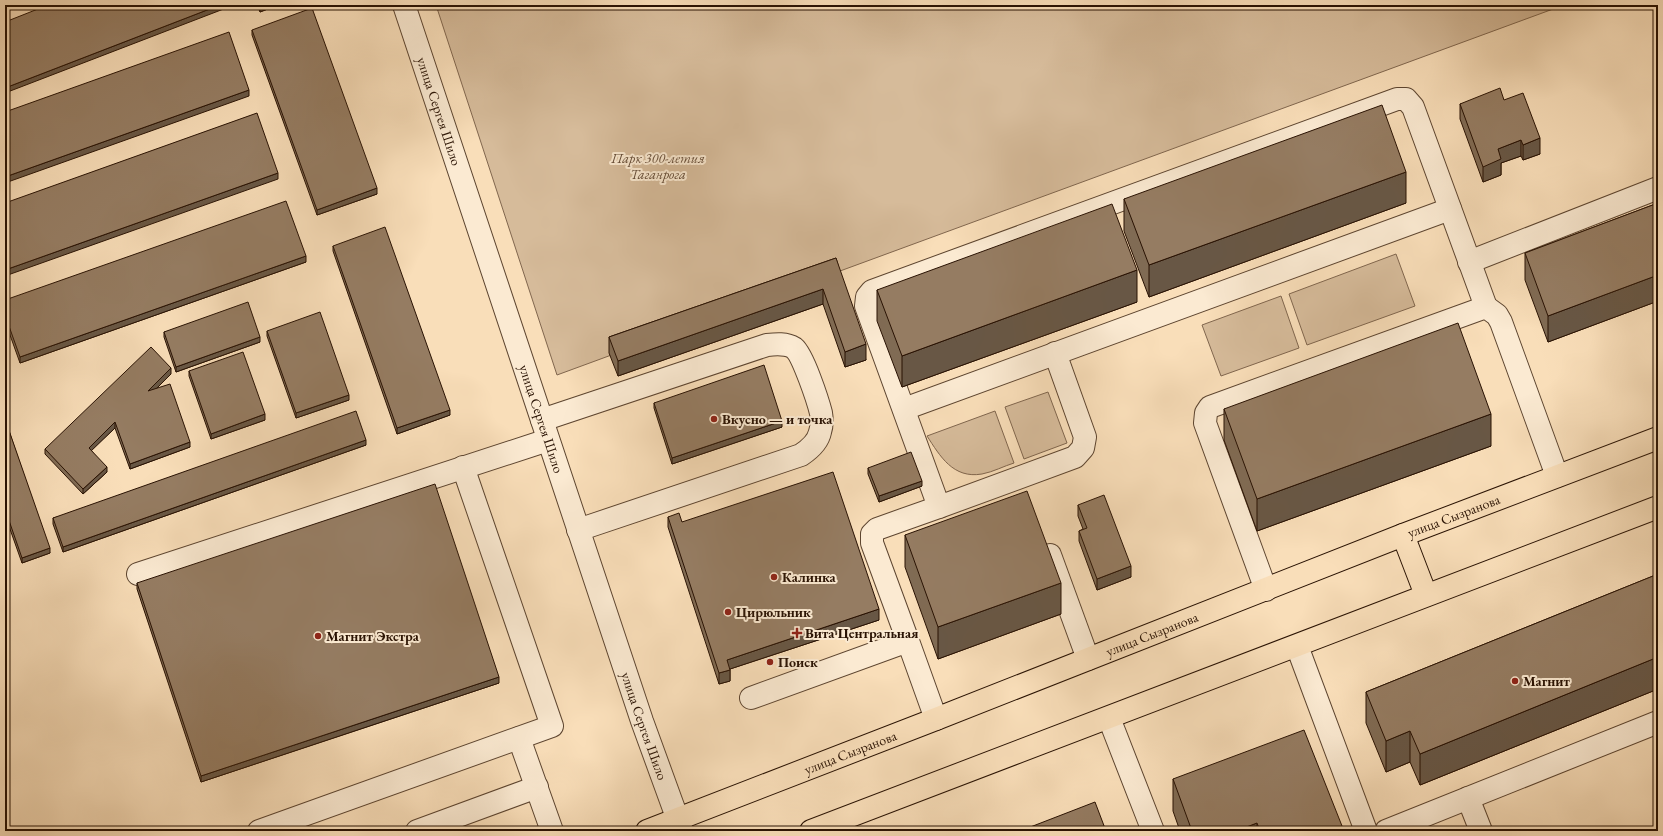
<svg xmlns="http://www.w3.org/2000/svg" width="1663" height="836" font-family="'EB Garamond',serif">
	<rect width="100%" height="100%" fill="#f9deb9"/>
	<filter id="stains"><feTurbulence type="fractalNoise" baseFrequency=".005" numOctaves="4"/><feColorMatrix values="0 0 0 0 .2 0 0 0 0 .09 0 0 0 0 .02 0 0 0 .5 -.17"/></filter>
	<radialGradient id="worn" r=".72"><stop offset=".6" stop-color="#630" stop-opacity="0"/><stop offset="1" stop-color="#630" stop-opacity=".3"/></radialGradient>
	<path fill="#d6bb9a" stroke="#80664e" d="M 436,5 L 1564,5 L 557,375 Z
		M 1396,254 L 1415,306 L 1307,345 L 1289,294 Z
		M 1281,296 L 1299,348 L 1221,376 L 1202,325 Z
		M 1048,392 L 1067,443 L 1024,459 L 1005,407 Z
		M 995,411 L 1014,463 C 1004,466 993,472 982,474 C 953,479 940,456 927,436 Z"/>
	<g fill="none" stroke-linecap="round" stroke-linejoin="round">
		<g stroke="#5d4530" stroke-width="24">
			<g id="minor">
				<path id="s1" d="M 404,5 L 642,721 L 682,831"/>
				<path d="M 1469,262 L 1658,188"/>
				<path d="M 1055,353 L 1085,437 L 1083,448 L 1075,457 L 939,507 L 866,306 L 867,297 L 872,291 L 1397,99 L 1406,99 L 1413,107 L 1486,307"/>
				<path d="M 904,409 L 1450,209"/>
				<path d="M 542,420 L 767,345 C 776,344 786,343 794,348 C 803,355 818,401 821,413 C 822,419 822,426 820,432 C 818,442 810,449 801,455 L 578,530"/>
				<path d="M 1050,555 L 1088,659"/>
				<path d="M 138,574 L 548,440"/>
				<path d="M 1266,590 L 1205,423 L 1206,413 L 1210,407 L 1486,307 L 1497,315 L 1501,322 L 1557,476"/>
				<path d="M 908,641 L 872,543 L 872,534 L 877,529 L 939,507"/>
				<path d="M 1297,646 L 1366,831"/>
				<path d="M 751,698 L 908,641 L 936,719"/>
				<path d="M 1109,718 L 1153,831"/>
				<path d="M 519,738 L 552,831"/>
				<path d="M 1468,798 L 1481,831"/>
				<path d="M 259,831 L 552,726 L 463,467"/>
				<path d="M 417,831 L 537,787"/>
				<path d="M 1386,831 L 1658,722"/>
			</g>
		</g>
		<g stroke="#291203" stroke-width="24">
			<g id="major">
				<path d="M 1403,535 L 1426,595"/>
				<path id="s2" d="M 647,831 L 936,719 L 1403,535 L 1658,438"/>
				<path d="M 811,831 L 1658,507"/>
			</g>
		</g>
		<use href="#minor" stroke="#fbead2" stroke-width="22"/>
		<use href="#major" stroke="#f9deb9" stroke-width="22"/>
	</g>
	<path fill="#806b54" stroke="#291203" d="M 257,5 L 278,5 L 260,12 Z
		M 252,30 L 377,194 L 317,215 L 252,35 Z
		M 1504,100 L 1540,154 L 1523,160 L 1521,156 L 1501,163 L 1501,175 L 1483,182 L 1460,119 L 1460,104 Z
		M 1124,199 L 1406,203 L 1149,297 L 1124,231 Z
		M 1658,203 L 1658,301 L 1548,342 L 1525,280 L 1525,253 Z
		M 333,246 L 450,415 L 397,434 L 333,251 Z
		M 836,258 L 866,360 L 845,367 L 823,304 L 618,376 L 609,353 L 609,337 Z
		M 306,262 L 20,363 L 5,321 L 5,300 Z
		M 877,290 L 1137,302 L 902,387 L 877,321 Z
		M 267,331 L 349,400 L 296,418 L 267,336 Z
		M 164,332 L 260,342 L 176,372 L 164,337 Z
		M 189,371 L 265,420 L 211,439 L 189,376 Z
		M 171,374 L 156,388 L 190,447 L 130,469 L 115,428 L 91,450 L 107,472 L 83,494 L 45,454 L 45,449 Z
		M 654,403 L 782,427 L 672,464 L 654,408 Z
		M 1224,409 L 1491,446 L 1257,531 L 1224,440 Z
		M 5,419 L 50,553 L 22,563 L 5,515 Z
		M 366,445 L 63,552 L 53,524 L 53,518 Z
		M 868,468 L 922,486 L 879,502 L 868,474 Z
		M 1078,505 L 1131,577 L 1097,590 L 1079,541 L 1079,531 L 1083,529 L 1078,516 Z
		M 668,517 L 682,522 L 879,620 L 730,669 L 730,681 L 719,684 L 668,527 Z
		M 905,535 L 1061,614 L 938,659 L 905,567 Z
		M 1658,574 L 1658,689 L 1420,785 L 1410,762 L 1386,772 L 1366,723 L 1366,692 Z
		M 137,583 L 499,683 L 201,782 L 137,589 Z
		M 1173,779 L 1344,831 L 1180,831 L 1173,811 Z"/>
	<path fill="#685745" stroke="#291203" d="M 220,5 L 234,5 L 5,93 L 5,88 Z
		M 264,5 L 278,5 L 260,12 L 260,7 Z
		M 249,90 L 249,96 L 5,183 L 5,177 Z
		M 1540,138 L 1540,154 L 1523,160 L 1523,145 Z
		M 1521,140 L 1521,156 L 1501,163 L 1501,175 L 1483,182 L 1483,167 L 1498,149 Z
		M 1406,172 L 1406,203 L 1149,297 L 1149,265 Z
		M 278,173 L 278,179 L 5,276 L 5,270 Z
		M 377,188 L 377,194 L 317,215 L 317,210 Z
		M 306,256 L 306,262 L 20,363 L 20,357 Z
		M 1137,270 L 1137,302 L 902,387 L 902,356 Z
		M 1658,275 L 1658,301 L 1548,342 L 1548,316 Z
		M 823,289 L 823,304 L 618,376 L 618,361 Z
		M 260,337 L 260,342 L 176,372 L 176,367 Z
		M 866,344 L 866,360 L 845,367 L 845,352 Z
		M 171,368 L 171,374 L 148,397 L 148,391 Z
		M 349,395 L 349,400 L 296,418 L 296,413 Z
		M 450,410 L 450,415 L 397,434 L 397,428 Z
		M 265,414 L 265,420 L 211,439 L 211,434 Z
		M 1491,414 L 1491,446 L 1257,531 L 1257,499 Z
		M 782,421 L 782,427 L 672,464 L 672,458 Z
		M 115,422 L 115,428 L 89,453 L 89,448 Z
		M 366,440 L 366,445 L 63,552 L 63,547 Z
		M 190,442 L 190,447 L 130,469 L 130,464 Z
		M 107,467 L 107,472 L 83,494 L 83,489 Z
		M 922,481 L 922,486 L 879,502 L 879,496 Z
		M 50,548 L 50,553 L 22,563 L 22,558 Z
		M 1131,566 L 1131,577 L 1097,590 L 1097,579 Z
		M 1061,583 L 1061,614 L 938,659 L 938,627 Z
		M 879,609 L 879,620 L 727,670 L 727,660 Z
		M 1658,657 L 1658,689 L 1420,785 L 1420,754 Z
		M 730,670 L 730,681 L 719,684 L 719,673 Z
		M 499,677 L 499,683 L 201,782 L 201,776 Z
		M 1410,731 L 1410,762 L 1386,772 L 1386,741 Z
		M 1257,823 L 1257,831 L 1236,831 Z"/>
	<path fill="#957c62" stroke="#291203" d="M 48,5 L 220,5 L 5,88 L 5,22 Z
		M 312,8 L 377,188 L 317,210 L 252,30 Z
		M 229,32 L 249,90 L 5,177 L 5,112 Z
		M 1500,88 L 1504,100 L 1523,93 L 1540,138 L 1523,145 L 1521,140 L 1498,149 L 1501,159 L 1483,167 L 1460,104 Z
		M 1382,105 L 1406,172 L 1149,265 L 1124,199 Z
		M 257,113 L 278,173 L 5,270 L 5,203 Z
		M 286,201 L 306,256 L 20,357 L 5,315 L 5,300 Z
		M 1658,203 L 1658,275 L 1548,316 L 1525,253 Z
		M 1112,204 L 1137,270 L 902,356 L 877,290 Z
		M 385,227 L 450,410 L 397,428 L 333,246 Z
		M 836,258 L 866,344 L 845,352 L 823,289 L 618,361 L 609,337 Z
		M 248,302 L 260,337 L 176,367 L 164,332 Z
		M 320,312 L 349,395 L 296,413 L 267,331 Z
		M 1458,323 L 1491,414 L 1257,499 L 1224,409 Z
		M 151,347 L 171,368 L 148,391 L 170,384 L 190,442 L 130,464 L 115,422 L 89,448 L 107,467 L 83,489 L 45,449 Z
		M 243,352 L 265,414 L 211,434 L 189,371 Z
		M 764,365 L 782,421 L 672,458 L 654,403 Z
		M 356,411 L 366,440 L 63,547 L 53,518 Z
		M 5,419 L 50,548 L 22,558 L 5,509 Z
		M 911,452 L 922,481 L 879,496 L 868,468 Z
		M 833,472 L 879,609 L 727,660 L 730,670 L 719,673 L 668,517 L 679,513 L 682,522 Z
		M 435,484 L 499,677 L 201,776 L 137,583 Z
		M 1027,491 L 1061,583 L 938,627 L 905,535 Z
		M 1104,495 L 1131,566 L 1097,579 L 1079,531 L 1087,528 L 1078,505 Z
		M 1658,574 L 1658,657 L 1420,754 L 1410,731 L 1386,741 L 1366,692 Z
		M 1304,730 L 1344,831 L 1260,831 L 1257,823 L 1236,831 L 1192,831 L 1173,779 Z
		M 1095,802 L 1106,831 L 1020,831 Z"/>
	<g fill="#8f2418" stroke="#fbead2" stroke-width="1.5">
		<circle cx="714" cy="419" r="4"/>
		<circle cx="774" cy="577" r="4"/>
		<circle cx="728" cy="612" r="4"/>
		<path d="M795 627h4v4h4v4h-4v4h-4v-4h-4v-4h4z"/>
		<circle cx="318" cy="636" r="4"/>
		<circle cx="770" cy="662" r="4"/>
		<circle cx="1515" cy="681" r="4"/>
	</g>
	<g text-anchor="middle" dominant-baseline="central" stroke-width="4" stroke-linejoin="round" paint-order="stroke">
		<g font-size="14" fill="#291203" stroke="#fbead2">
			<text stroke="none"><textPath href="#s1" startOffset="112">улица Сергея Шило</textPath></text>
			<text stroke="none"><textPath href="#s1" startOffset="436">улица Сергея Шило</textPath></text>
			<text stroke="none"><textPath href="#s2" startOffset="866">улица Сызранова</textPath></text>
			<text stroke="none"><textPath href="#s2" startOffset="542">улица Сызранова</textPath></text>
			<text stroke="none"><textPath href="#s1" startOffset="760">улица Сергея Шило</textPath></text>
			<text stroke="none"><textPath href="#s2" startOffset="218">улица Сызранова</textPath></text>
		</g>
		<g font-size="14" font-style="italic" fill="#664d38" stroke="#fbead2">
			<text x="658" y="158">Парк 300-летия<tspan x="658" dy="16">Таганрога</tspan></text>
		</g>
		<g font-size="14" font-weight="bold" fill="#291203" stroke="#fbead2" text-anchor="start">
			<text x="722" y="419">Вкусно — и точка</text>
			<text x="782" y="577">Калинка</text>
			<text x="736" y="612">Цирюльник</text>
			<text x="805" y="633">Вита Центральная</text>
			<text x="326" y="636">Магнит Экстра</text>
			<text x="778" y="662">Поиск</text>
			<text x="1523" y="681">Магнит</text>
		</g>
	</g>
	<rect width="1663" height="836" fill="none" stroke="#f9deb9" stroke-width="20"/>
	<rect x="6" y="6" width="1651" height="824" fill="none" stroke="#291203" stroke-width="2"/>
	<rect x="10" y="10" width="1643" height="816" fill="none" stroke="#291203"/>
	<rect width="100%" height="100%" filter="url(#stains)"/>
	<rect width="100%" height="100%" fill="url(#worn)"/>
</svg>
